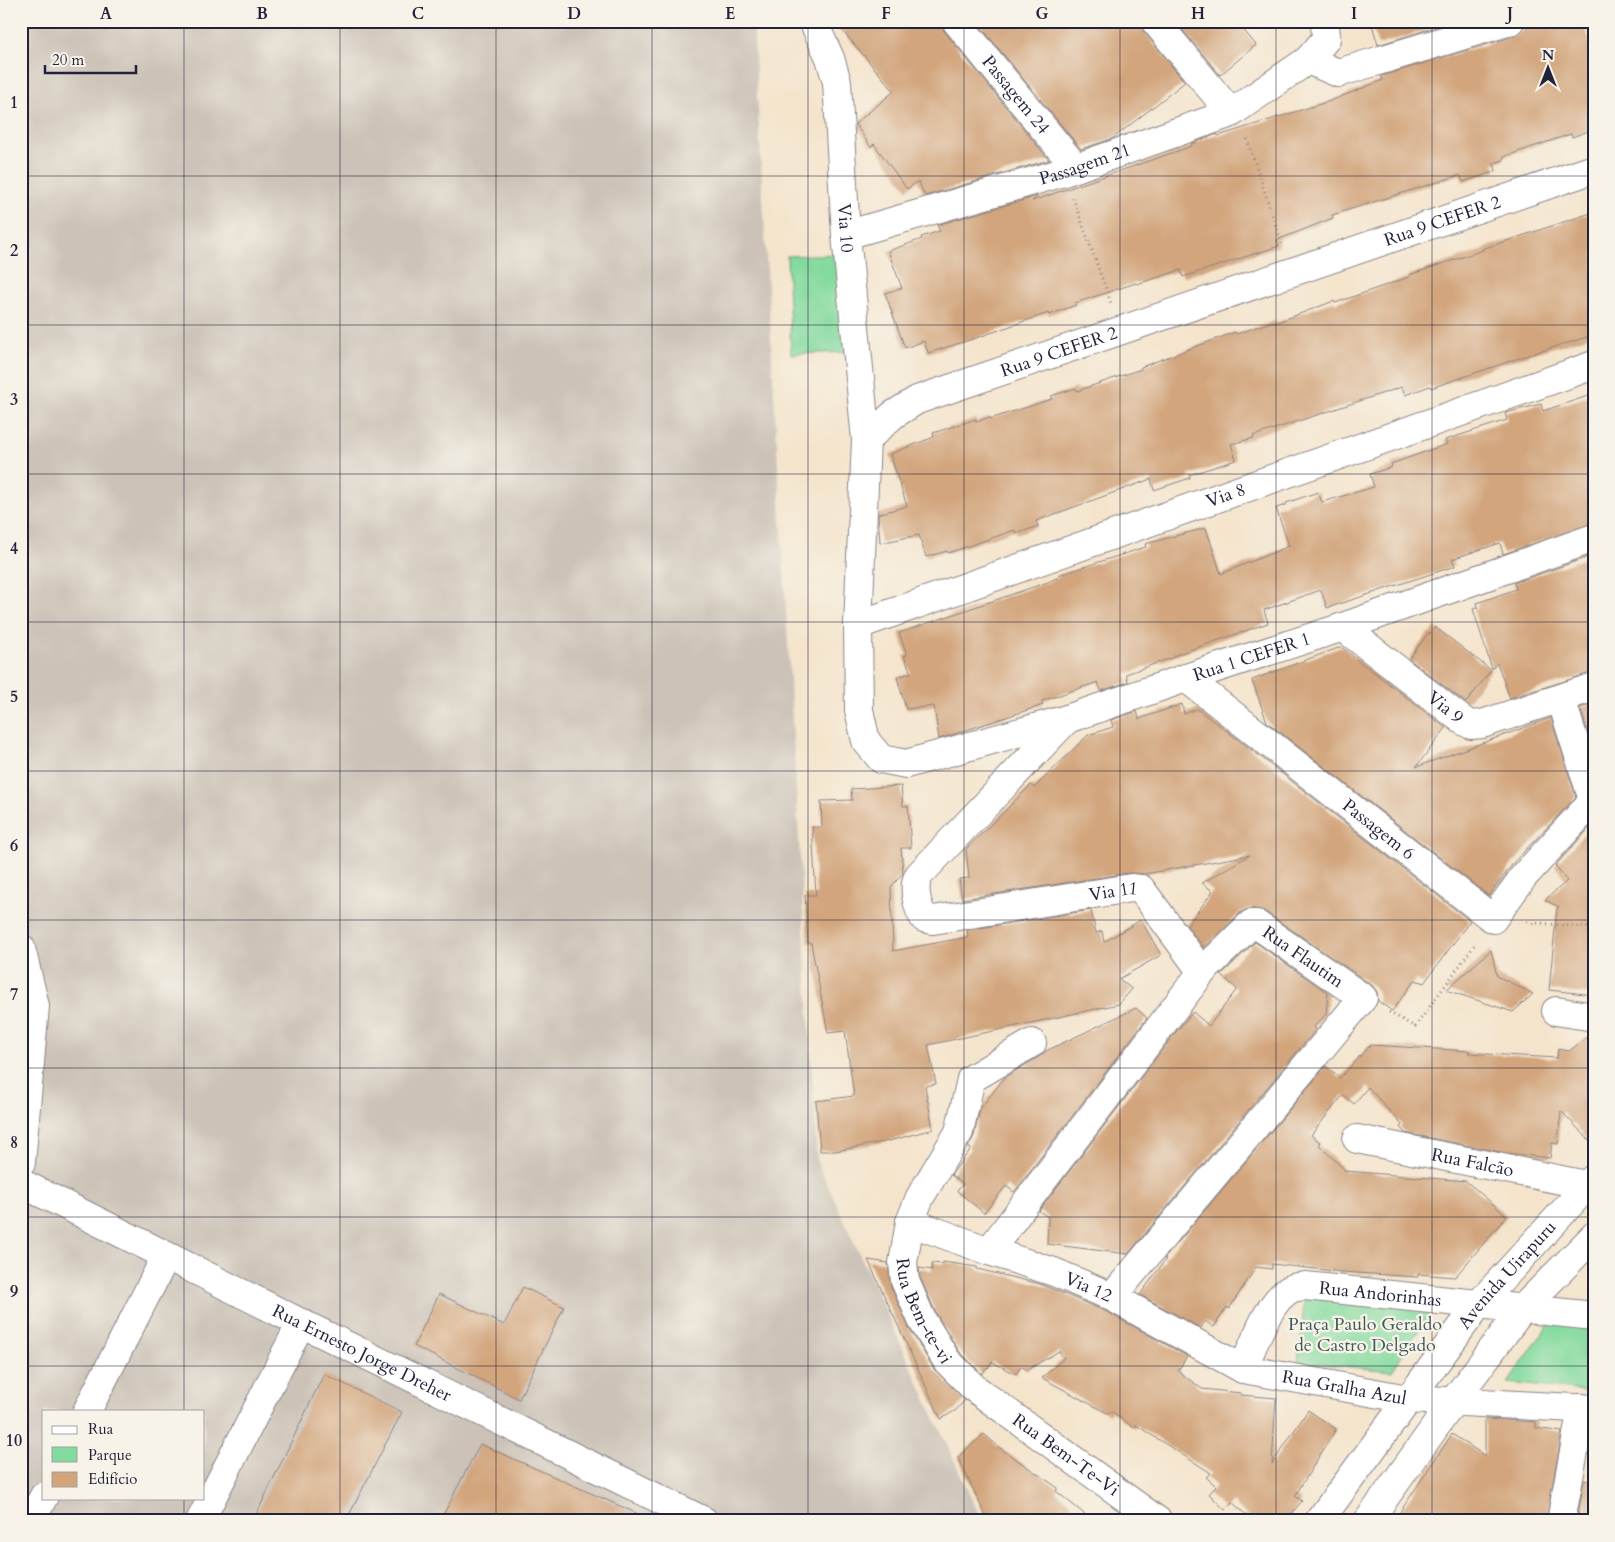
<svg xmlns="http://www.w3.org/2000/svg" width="1615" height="1542" font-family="Cardo,serif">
	<rect width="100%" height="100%" fill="#f7f3e8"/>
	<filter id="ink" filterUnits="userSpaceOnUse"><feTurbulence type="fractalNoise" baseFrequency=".02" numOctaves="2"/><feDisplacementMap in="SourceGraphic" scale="10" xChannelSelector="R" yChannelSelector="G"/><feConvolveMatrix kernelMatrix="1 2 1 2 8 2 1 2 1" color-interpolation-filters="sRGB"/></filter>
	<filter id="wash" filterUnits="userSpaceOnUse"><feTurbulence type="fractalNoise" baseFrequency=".0096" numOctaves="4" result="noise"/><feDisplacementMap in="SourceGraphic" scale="20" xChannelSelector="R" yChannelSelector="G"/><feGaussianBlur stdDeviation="1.12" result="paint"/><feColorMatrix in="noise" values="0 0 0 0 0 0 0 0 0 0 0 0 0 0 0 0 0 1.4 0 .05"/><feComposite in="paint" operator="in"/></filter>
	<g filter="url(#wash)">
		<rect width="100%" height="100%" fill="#f4e4cc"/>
		<path fill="#ccc2b8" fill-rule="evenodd" d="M 21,21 L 753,21 L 817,1162 L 982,1521 L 21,1521 ZM 44,1411 L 204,1411 L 204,1498 L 44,1498 Z"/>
		<path fill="#83da9e" stroke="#527e6c" d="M 845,254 L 850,352 L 791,354 L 787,256 Z
			M 1305,1295 L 1434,1306 L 1392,1371 L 1298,1362 Z
			M 1553,1318 L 1594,1322 L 1594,1392 L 1508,1383 Z"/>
		<g id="blocks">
			<path fill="#d2a57d" d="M 834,21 L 941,21 L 944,31 L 1049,160 L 925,196 L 918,181 L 907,189 L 874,144 L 871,147 L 855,124 L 894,91 Z
				M 976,21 L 1140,21 L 1143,31 L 1185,82 L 1112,139 L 1081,149 Z
				M 1175,21 L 1236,21 L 1256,45 L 1220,75 Z
				M 1371,21 L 1455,21 L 1378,45 Z
				M 1525,21 L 1583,21 L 1594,53 L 1594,129 L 1572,137 L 1571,134 L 1503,157 L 1504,160 L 1494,163 L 1496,171 L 1463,182 L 1460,175 L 1332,215 L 1333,218 L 1277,240 L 1279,246 L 1183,277 L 1181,270 L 1137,284 L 1136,283 L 1075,303 L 1076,305 L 1049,315 L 1048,313 L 976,338 L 928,353 L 924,341 L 905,348 L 885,293 L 902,288 L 888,251 L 922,239 L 921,237 L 940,231 L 937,225 L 1038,196 L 1032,201 L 1192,146 L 1191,144 L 1217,134 L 1218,136 L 1330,101 L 1383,80 L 1381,76 L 1515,36 L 1522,31 Z
				M 1594,212 L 1594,335 L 1531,354 L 1431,388 L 1430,386 L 1405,395 L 1402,387 L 1253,436 L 1254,438 L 1231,444 L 1236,460 L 1189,475 L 1190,478 L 1154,490 L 1151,479 L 1036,521 L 1038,526 L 1016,534 L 1015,530 L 948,553 L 947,551 L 926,557 L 919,535 L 880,543 L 878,514 L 907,506 L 890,454 L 934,437 L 933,433 L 976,419 L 976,422 L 990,417 L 990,419 L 1052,399 L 1051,396 L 1076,388 L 1077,391 L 1141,369 L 1141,367 L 1235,332 L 1236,334 L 1274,321 L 1275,323 L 1334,301 L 1335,303 L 1409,277 L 1409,275 L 1483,250 L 1482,249 Z
				M 1594,394 L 1594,523 L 1503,554 L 1500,543 L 1452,559 L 1455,566 L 1327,608 L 1321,590 L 1264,610 L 1268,623 L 1173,656 L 1174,657 L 1126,674 L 1128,682 L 1101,691 L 1098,682 L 1042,701 L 1043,705 L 939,739 L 934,706 L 906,709 L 897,677 L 911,673 L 904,656 L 907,655 L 899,633 L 1048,582 L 1059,577 L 1058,575 L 1146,547 L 1145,544 L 1206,528 L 1221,574 L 1289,546 L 1276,508 L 1286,505 L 1286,503 L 1318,492 L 1322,502 L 1374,487 L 1370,474 L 1392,467 L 1391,464 L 1447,444 L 1445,440 L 1507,420 L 1505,413 L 1541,404 L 1543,411 Z
				M 1594,555 L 1594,672 L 1510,698 L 1497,663 L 1492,669 L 1473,609 L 1478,607 L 1477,603 L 1516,589 L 1514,583 Z
				M 1435,627 L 1491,670 L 1466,703 L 1409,659 L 1429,632 L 1430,634 Z
				M 1341,647 L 1446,728 L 1416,767 L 1551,718 L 1576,797 L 1514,862 L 1489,896 L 1267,722 L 1252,680 Z
				M 1182,704 L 1184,714 L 1197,709 L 1243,743 L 1470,921 L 1424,983 L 1415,980 L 1392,1011 L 1378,1001 L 1377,992 L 1372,985 L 1264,911 L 1251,908 L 1241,912 L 1204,948 L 1187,926 L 1213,891 L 1202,883 L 1250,855 L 1144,874 L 1129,873 L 962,899 L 959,879 L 969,878 L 966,849 L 1031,785 L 1034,788 L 1088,735 L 1113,727 L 1111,720 L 1137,711 L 1139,719 Z
				M 1594,704 L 1594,751 L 1580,708 Z
				M 901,786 L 903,806 L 908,806 L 911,848 L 901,848 L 903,873 L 891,887 L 893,951 L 968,937 L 967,930 L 1091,910 L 1096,933 L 1102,931 L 1104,942 L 1141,920 L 1161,955 L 1119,979 L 1132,989 L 1119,1004 L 928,1045 L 936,1084 L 925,1086 L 933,1129 L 889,1141 L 836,1151 L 820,1151 L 816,1101 L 854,1096 L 845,1031 L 828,1033 L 811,943 L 808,943 L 805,895 L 816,895 L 812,827 L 822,827 L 821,801 L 852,800 L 851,789 Z
				M 1594,823 L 1594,995 L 1549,990 L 1557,908 L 1559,907 L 1545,900 L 1567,881 L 1555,866 Z
				M 1255,942 L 1328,993 L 1326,1014 L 1314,1027 L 1316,1029 L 1128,1254 L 1047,1244 L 1048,1217 L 1039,1211 L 1176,1032 L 1193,1012 L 1209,1026 L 1237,989 L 1221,975 Z
				M 1491,950 L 1497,976 L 1533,994 L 1513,1012 L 1446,990 Z
				M 1136,1008 L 1147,1018 L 1014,1192 L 1006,1186 L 984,1213 L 957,1191 L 963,1184 L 951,1175 L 971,1149 L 968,1147 L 974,1136 L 980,1109 L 1004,1078 L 1040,1056 L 1046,1051 Z
				M 1594,1032 L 1594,1145 L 1561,1111 L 1558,1144 L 1552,1143 L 1550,1158 L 1506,1153 L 1405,1133 L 1400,1127 L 1402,1125 L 1368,1087 L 1354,1104 L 1343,1095 L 1311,1135 L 1321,1143 L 1319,1145 L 1346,1171 L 1466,1181 L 1507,1216 L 1455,1277 L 1418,1274 L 1418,1277 L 1342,1272 L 1272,1264 L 1272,1269 L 1256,1267 L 1229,1309 L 1227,1307 L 1214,1327 L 1205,1321 L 1201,1328 L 1140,1295 L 1166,1259 L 1164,1259 L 1326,1066 L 1340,1078 L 1370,1045 L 1470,1051 L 1468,1053 L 1557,1058 L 1558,1049 L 1569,1051 Z
				M 868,1260 L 888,1263 L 891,1287 L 909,1328 L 934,1369 L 965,1400 L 956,1410 L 941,1419 Z
				M 943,1262 L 977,1267 L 977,1269 L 1040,1284 L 1105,1311 L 1187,1356 L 1178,1371 L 1202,1389 L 1241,1393 L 1241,1395 L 1276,1398 L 1272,1464 L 1308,1410 L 1336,1429 L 1295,1496 L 1302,1501 L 1285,1521 L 1253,1521 L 1232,1502 L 1225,1510 L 1209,1494 L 1216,1486 L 1206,1477 L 1211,1473 L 1136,1425 L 1134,1428 L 1111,1411 L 1109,1414 L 1042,1378 L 1064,1358 L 1059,1351 L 1027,1370 L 1021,1366 L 1016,1374 L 992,1362 L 988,1368 L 987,1367 L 982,1374 L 959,1351 L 936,1313 L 920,1277 L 919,1268 L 932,1270 L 932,1263 L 943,1264 Z
				M 523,1287 L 564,1307 L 519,1399 L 414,1346 L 439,1294 L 504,1325 Z
				M 324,1374 L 402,1412 L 346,1521 L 253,1521 Z
				M 1485,1419 L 1536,1422 L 1536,1428 L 1562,1432 L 1546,1521 L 1394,1521 L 1452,1434 L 1485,1456 Z
				M 984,1434 L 1000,1448 L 1058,1488 L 1056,1491 L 1093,1521 L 1040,1521 L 1030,1514 L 1024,1521 L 988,1521 L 958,1457 Z
				M 480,1444 L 654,1521 L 440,1521 Z
				M 1584,1480 L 1594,1482 L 1594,1521 L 1577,1521 Z"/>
		</g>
	</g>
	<g filter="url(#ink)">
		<use href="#blocks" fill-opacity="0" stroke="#8b8384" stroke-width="1"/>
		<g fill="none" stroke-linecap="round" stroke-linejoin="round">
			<g stroke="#8b8384" stroke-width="30">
				<g id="minor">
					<path id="s1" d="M 813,21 L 830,58 L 837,82 L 846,235 L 866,440 L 858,625 L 859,710 L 866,741 L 881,759 L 906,764 L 1067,719 L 1186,678 L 1343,627 L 1594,538"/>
					<path id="s2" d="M 956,21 L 1076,168"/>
					<path d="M 1155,21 L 1231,113"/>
					<path d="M 1308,60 L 1338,73 L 1510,21"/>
					<path id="s3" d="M 846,235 L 1064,172 L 1231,113 L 1308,60 L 1326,39 L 1325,21"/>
					<path id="s4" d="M 866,440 L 893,415 L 917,400 L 1594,169"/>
					<path id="s5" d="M 858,625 L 1594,365"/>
					<path id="s6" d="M 1343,627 L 1462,720 L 1471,725 L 1482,724 L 1594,687"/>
					<path id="s7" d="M 1186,678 L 1493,919 L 1524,876 L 1594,800"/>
					<path d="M 1561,699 L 1593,800"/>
					<path id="s8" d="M 1067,719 L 919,875 C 912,886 917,907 924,918 L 933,920 L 1131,888 L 1141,889 L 1202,972"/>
					<path d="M 21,948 L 35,1006 L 21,1163"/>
					<path d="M 1556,1011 L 1594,1017"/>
					<path id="s9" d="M 1032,1043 L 971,1079 L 959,1132 L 920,1197 L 910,1222 L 903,1263 L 905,1281 L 922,1320 L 947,1361 L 974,1388 L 1158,1521"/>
					<path id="s10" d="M 1357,1139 L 1586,1185"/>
					<path id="s11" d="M 21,1183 L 301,1323 L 704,1521"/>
					<path id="s12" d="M 910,1222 L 989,1251 L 1054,1272 L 1112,1297 L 1243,1369 L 1408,1399 L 1594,1409"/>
					<path id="s13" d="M 989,1251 L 1202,972 L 1251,924 L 1256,924 L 1363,998 L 1112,1297"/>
					<path id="s14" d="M 1243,1369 C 1253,1347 1269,1297 1293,1288 C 1296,1287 1301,1287 1305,1286 L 1594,1316"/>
					<path d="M 87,1411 L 166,1256"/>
					<path d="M 31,1521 L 44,1496"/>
					<path d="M 200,1521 L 301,1323"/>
					<path id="s15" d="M 1319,1521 L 1478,1305 L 1594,1178"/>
					<path d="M 1368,1521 L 1453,1402 L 1523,1308 L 1594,1236"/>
					<path d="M 1561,1521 L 1582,1408"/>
				</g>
			</g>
			<path stroke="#8b8384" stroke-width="3" stroke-dasharray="1 4" stroke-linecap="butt" d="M 1247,139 L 1282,244
				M 1073,198 L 1111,303
				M 1527,922 L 1594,928
				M 1389,1012 L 1415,1027 L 1476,943"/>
			<use href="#minor" stroke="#fff" stroke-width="28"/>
		</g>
	</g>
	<path fill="none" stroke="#22223b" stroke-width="1" stroke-opacity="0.55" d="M 184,21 L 184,1411M 340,21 L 340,1521M 496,21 L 496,1521M 652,21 L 652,1521M 808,21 L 808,1521M 964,21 L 964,1521M 1120,21 L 1120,1521M 1276,21 L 1276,1521M 1432,21 L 1432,1521M 21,176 L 1594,176M 21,325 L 1594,325M 21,474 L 1594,474M 21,622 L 1594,622M 21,771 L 1594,771M 21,920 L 1594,920M 21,1068 L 1594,1068M 21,1217 L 1594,1217M 21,1366 L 1594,1366M 184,1498 L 184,1521"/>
	<g text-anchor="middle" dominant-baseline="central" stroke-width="4.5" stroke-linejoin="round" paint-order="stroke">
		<g font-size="18" fill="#22223b" stroke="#f7f3e8">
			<text stroke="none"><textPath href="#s2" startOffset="95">Passagem 24</textPath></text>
			<text stroke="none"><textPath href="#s3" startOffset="249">Passagem 21</textPath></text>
			<text stroke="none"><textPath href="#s4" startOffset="620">Rua 9 CEFER 2</textPath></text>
			<text stroke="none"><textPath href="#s1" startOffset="212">Via 10</textPath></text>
			<text stroke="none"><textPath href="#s4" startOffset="215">Rua 9 CEFER 2</textPath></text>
			<text stroke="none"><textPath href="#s5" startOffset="390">Via 8</textPath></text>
			<text stroke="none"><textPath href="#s1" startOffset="1138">Rua 1 CEFER 1</textPath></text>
			<text stroke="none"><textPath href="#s6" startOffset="130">Via 9</textPath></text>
			<text stroke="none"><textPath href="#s7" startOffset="245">Passagem 6</textPath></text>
			<text stroke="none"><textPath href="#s8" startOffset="452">Via 11</textPath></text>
			<text stroke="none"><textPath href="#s13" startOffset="482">Rua Flautim</textPath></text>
			<text stroke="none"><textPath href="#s10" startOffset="118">Rua Falcão</textPath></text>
			<text stroke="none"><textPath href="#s15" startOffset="310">Avenida Uirapuru</textPath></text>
			<text stroke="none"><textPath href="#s12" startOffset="190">Via 12</textPath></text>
			<text stroke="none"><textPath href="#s14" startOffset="185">Rua Andorinhas</textPath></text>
			<text stroke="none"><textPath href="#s9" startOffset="322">Rua Bem-te-vi</textPath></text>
			<text stroke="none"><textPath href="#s11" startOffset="381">Rua Ernesto Jorge Dreher</textPath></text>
			<text stroke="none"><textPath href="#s12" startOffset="468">Rua Gralha Azul</textPath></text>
			<text stroke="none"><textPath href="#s9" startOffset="530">Rua Bem-Te-Vi</textPath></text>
		</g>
		<g font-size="18" fill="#3f5959" stroke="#f7f3e8">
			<text x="1365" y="1324">Praça Paulo Geraldo<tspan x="1365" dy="21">de Castro Delgado</tspan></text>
		</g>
	</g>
	<rect width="1615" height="1542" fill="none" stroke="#f7f3e8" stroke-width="55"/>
	<rect x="42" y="1410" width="162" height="90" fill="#f7f3e8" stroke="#a29fa3"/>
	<rect x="52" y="1426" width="25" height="8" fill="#ffffff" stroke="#a29fa3"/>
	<text x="88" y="1434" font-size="15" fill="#22223b">Rua</text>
	<rect x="52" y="1447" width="25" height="15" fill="#83da9e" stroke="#a29fa3"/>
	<text x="88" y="1460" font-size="15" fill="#22223b">Parque</text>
	<rect x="52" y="1472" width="25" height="15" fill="#d2a57d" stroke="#a29fa3"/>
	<text x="88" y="1484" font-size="15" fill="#22223b">Edifício</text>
	<g transform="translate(1548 68)" stroke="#f7f3e8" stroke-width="4" paint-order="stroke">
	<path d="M0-4L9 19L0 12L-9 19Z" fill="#22223b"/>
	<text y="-8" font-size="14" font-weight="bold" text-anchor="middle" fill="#22223b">N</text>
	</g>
	<path d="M45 65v8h91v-8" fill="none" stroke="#22223b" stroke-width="2.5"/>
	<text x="52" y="65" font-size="15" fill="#22223b" stroke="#f7f3e8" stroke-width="4" paint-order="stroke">20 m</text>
	<rect x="28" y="28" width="1560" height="1486" fill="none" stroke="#22223b" stroke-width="2"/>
	<g font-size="16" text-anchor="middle" font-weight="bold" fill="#22223b">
		<text x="106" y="19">A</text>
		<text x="262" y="19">B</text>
		<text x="418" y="19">C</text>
		<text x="574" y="19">D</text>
		<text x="730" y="19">E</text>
		<text x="886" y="19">F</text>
		<text x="1042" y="19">G</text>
		<text x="1198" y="19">H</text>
		<text x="1354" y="19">I</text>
		<text x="1510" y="19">J</text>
		<text x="14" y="108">1</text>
		<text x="14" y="256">2</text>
		<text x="14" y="405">3</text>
		<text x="14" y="554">4</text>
		<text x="14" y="702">5</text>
		<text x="14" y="851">6</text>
		<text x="14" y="1000">7</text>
		<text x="14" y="1148">8</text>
		<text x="14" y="1297">9</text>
		<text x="14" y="1446">10</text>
	</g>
</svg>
